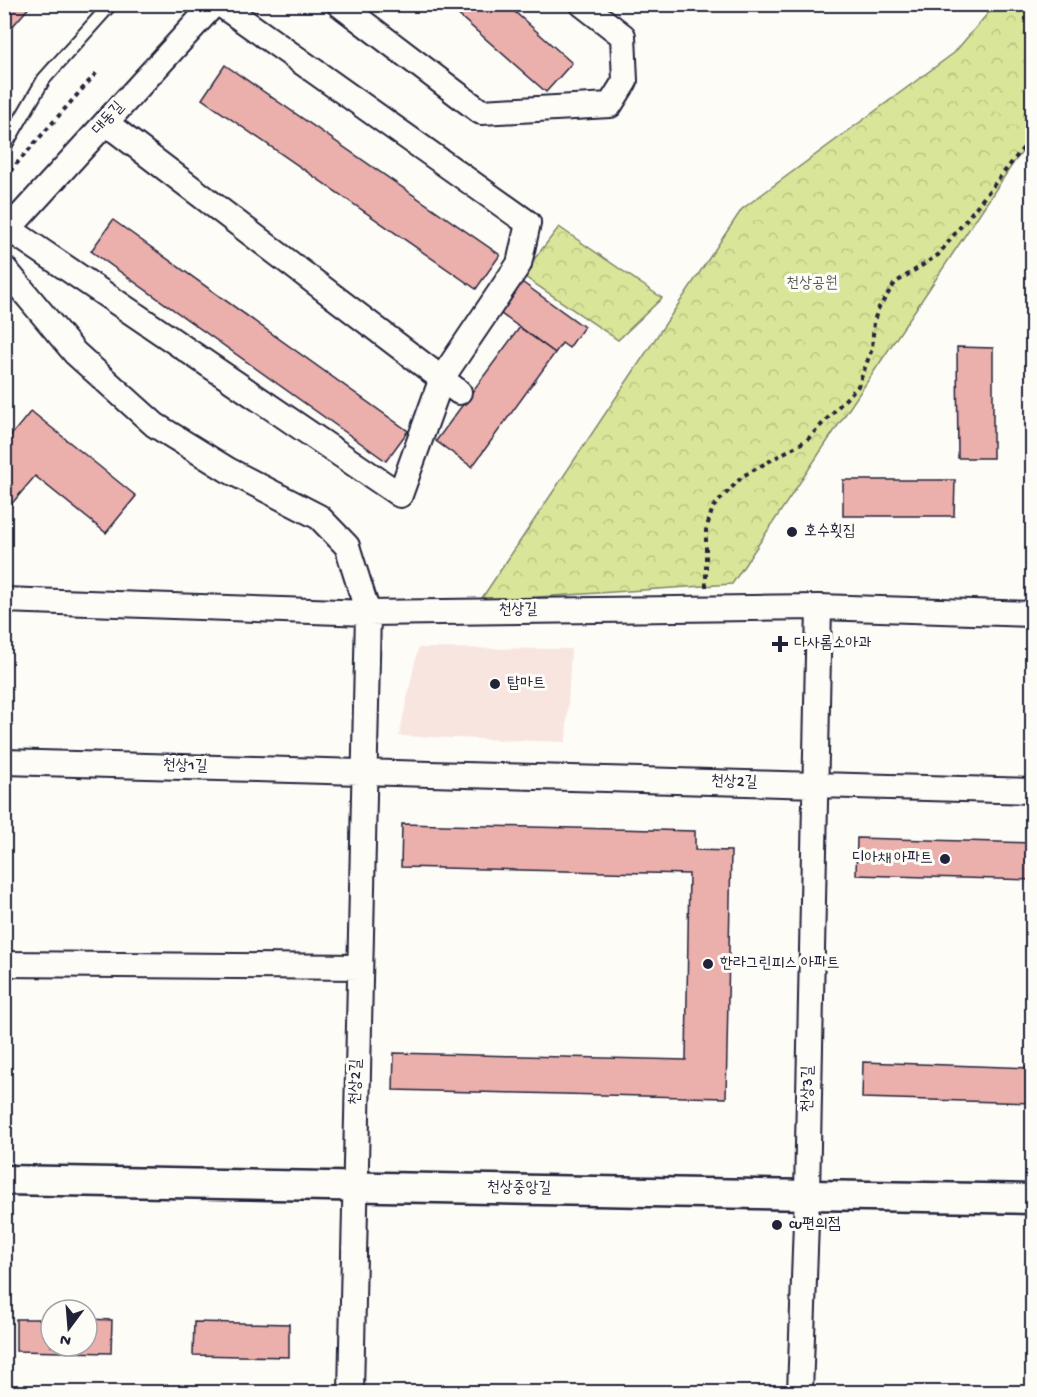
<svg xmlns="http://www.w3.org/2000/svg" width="1037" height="1397" font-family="'Gochi Hand','Poor Story',sans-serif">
	<defs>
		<pattern id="forest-crowns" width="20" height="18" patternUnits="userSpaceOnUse" patternTransform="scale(1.5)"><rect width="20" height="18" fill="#d9e598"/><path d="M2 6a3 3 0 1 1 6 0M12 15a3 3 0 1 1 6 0" fill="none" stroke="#bac484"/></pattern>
	</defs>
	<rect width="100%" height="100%" fill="#fdfcf7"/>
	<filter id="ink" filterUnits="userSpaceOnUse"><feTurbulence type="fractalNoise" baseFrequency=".0167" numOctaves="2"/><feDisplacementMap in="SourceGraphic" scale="12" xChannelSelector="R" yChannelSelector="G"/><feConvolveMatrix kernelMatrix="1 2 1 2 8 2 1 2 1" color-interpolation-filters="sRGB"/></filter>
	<g filter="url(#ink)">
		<path fill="#f8e5e0" d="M 418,648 L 571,649 L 566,742 L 399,736 Z"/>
		<path fill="url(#forest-crowns)" stroke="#7e846a" stroke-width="1.5" d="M 995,5 L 1032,5 L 1032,140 L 1014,162 L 732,584 L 480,601 L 742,209 L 954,53 Z
			M 559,227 L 662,298 L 618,340 L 522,275 Z"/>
		<path fill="#ebafac" stroke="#22223b" stroke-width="1.5" d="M 4,4 L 32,4 L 5,35 L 4,35 Z
			M 446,4 L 506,4 L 572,63 L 546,92 Z
			M 225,65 L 500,255 L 476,289 L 202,99 Z
			M 113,220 L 408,431 L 386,461 L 91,251 Z
			M 519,280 L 584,327 L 569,348 L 562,343 L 555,353 L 497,311 Z
			M 520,327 L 555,353 L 472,467 L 436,441 Z
			M 957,347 L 993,348 L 993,458 L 958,458 Z
			M 31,411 L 136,496 L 106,533 L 35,476 L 4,513 L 4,444 Z
			M 843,480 L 955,480 L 954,516 L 843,516 Z
			M 402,824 L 695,831 L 695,850 L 731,851 L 726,1098 L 393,1090 L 394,1053 L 686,1060 L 689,874 L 401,867 Z
			M 857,838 L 1032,843 L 1032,880 L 856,875 Z
			M 863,1062 L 1032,1068 L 1032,1103 L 862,1098 Z
			M 16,1319 L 51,1319 L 51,1346 L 87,1346 L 87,1319 L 112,1320 L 111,1353 L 16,1351 Z
			M 194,1322 L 289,1324 L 289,1357 L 193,1355 Z"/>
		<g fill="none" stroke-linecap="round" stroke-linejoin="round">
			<g stroke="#22223b" stroke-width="16">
				<path id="service" d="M 4,148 L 44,79 L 111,4"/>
			</g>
			<g stroke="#22223b" stroke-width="28">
				<path id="minor" d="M 339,4 L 481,112 L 610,105 L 625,81 L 623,36 L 582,4
					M 106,123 L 459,392
					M 9,229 L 400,495 L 442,378 L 519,264 L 528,223 L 220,4
					M 4,234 L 214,4
					M 4,268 L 75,353 L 155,425 L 228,470 L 319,517 L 347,546 L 368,613 L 351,1392
					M 4,600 L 368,613 L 819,607 L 1032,614
					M 4,762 L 1032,791
					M 4,964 L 360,967
					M 800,1392 L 807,1194 L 819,607"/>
			</g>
			<g stroke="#22223b" stroke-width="33">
				<path id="tertiary" d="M 4,1180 L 1032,1199"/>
			</g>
			<path stroke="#22223b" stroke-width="4" stroke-dasharray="4.5 4.5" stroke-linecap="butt" d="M 4,178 L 99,70
				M 706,587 L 706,530 L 713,507 L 743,476 L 807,440 L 858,386 L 872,349 L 874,321 L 878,309 L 895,283 L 938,255 L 1032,137"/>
			<use href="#service" stroke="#fdfcf7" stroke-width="12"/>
			<use href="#minor" stroke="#fdfcf7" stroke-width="24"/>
			<use href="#tertiary" stroke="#fdfcf7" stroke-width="28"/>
		</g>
	</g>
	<g fill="#22223b" stroke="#fdfcf7" stroke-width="2">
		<circle cx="792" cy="532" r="6"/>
		<path d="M777 635h6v6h6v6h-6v6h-6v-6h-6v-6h6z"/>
		<circle cx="495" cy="684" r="6"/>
		<circle cx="945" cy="859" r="6"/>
		<circle cx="708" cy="964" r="6"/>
		<circle cx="777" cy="1225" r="6"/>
	</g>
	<g text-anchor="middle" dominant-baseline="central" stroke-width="6" stroke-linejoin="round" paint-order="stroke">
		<g font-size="16" fill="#22223b" stroke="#fdfcf7">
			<text transform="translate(109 119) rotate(-48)">대동길</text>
			<text transform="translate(518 611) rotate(-1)">천상길</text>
			<text transform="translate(185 767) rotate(2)">천상1길</text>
			<text transform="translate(734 783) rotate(2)">천상2길</text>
			<text transform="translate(357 1082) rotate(-88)">천상2길</text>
			<text transform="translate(809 1089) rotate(-89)">천상3길</text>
			<text transform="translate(519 1189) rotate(1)">천상중앙길</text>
		</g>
		<g font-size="16" fill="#595c57" stroke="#fdfcf7">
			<text x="812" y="284">천상공원</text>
		</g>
		<g font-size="16" fill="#22223b" stroke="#fdfcf7" text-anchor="start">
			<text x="804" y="532">호수횟집</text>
			<text x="794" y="644">다사롬소아과</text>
			<text x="507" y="684">탑마트</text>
			<text x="933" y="859" text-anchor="end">디아채 아파트</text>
			<text x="720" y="964">한라그린피스 아파트</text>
			<text x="789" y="1225">cu편의점</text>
		</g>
	</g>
	<rect width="1037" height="1397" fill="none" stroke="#fdfcf7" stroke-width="24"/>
	<rect x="12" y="12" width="1013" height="1373" fill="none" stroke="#22223b" stroke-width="2" filter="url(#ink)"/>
	<g transform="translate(69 1328) rotate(196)"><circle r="28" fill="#fdfcf7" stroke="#a5a5ac" stroke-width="1.5"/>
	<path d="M0-4.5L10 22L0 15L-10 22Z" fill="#22223b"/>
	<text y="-9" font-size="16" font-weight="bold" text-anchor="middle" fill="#22223b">N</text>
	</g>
</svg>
